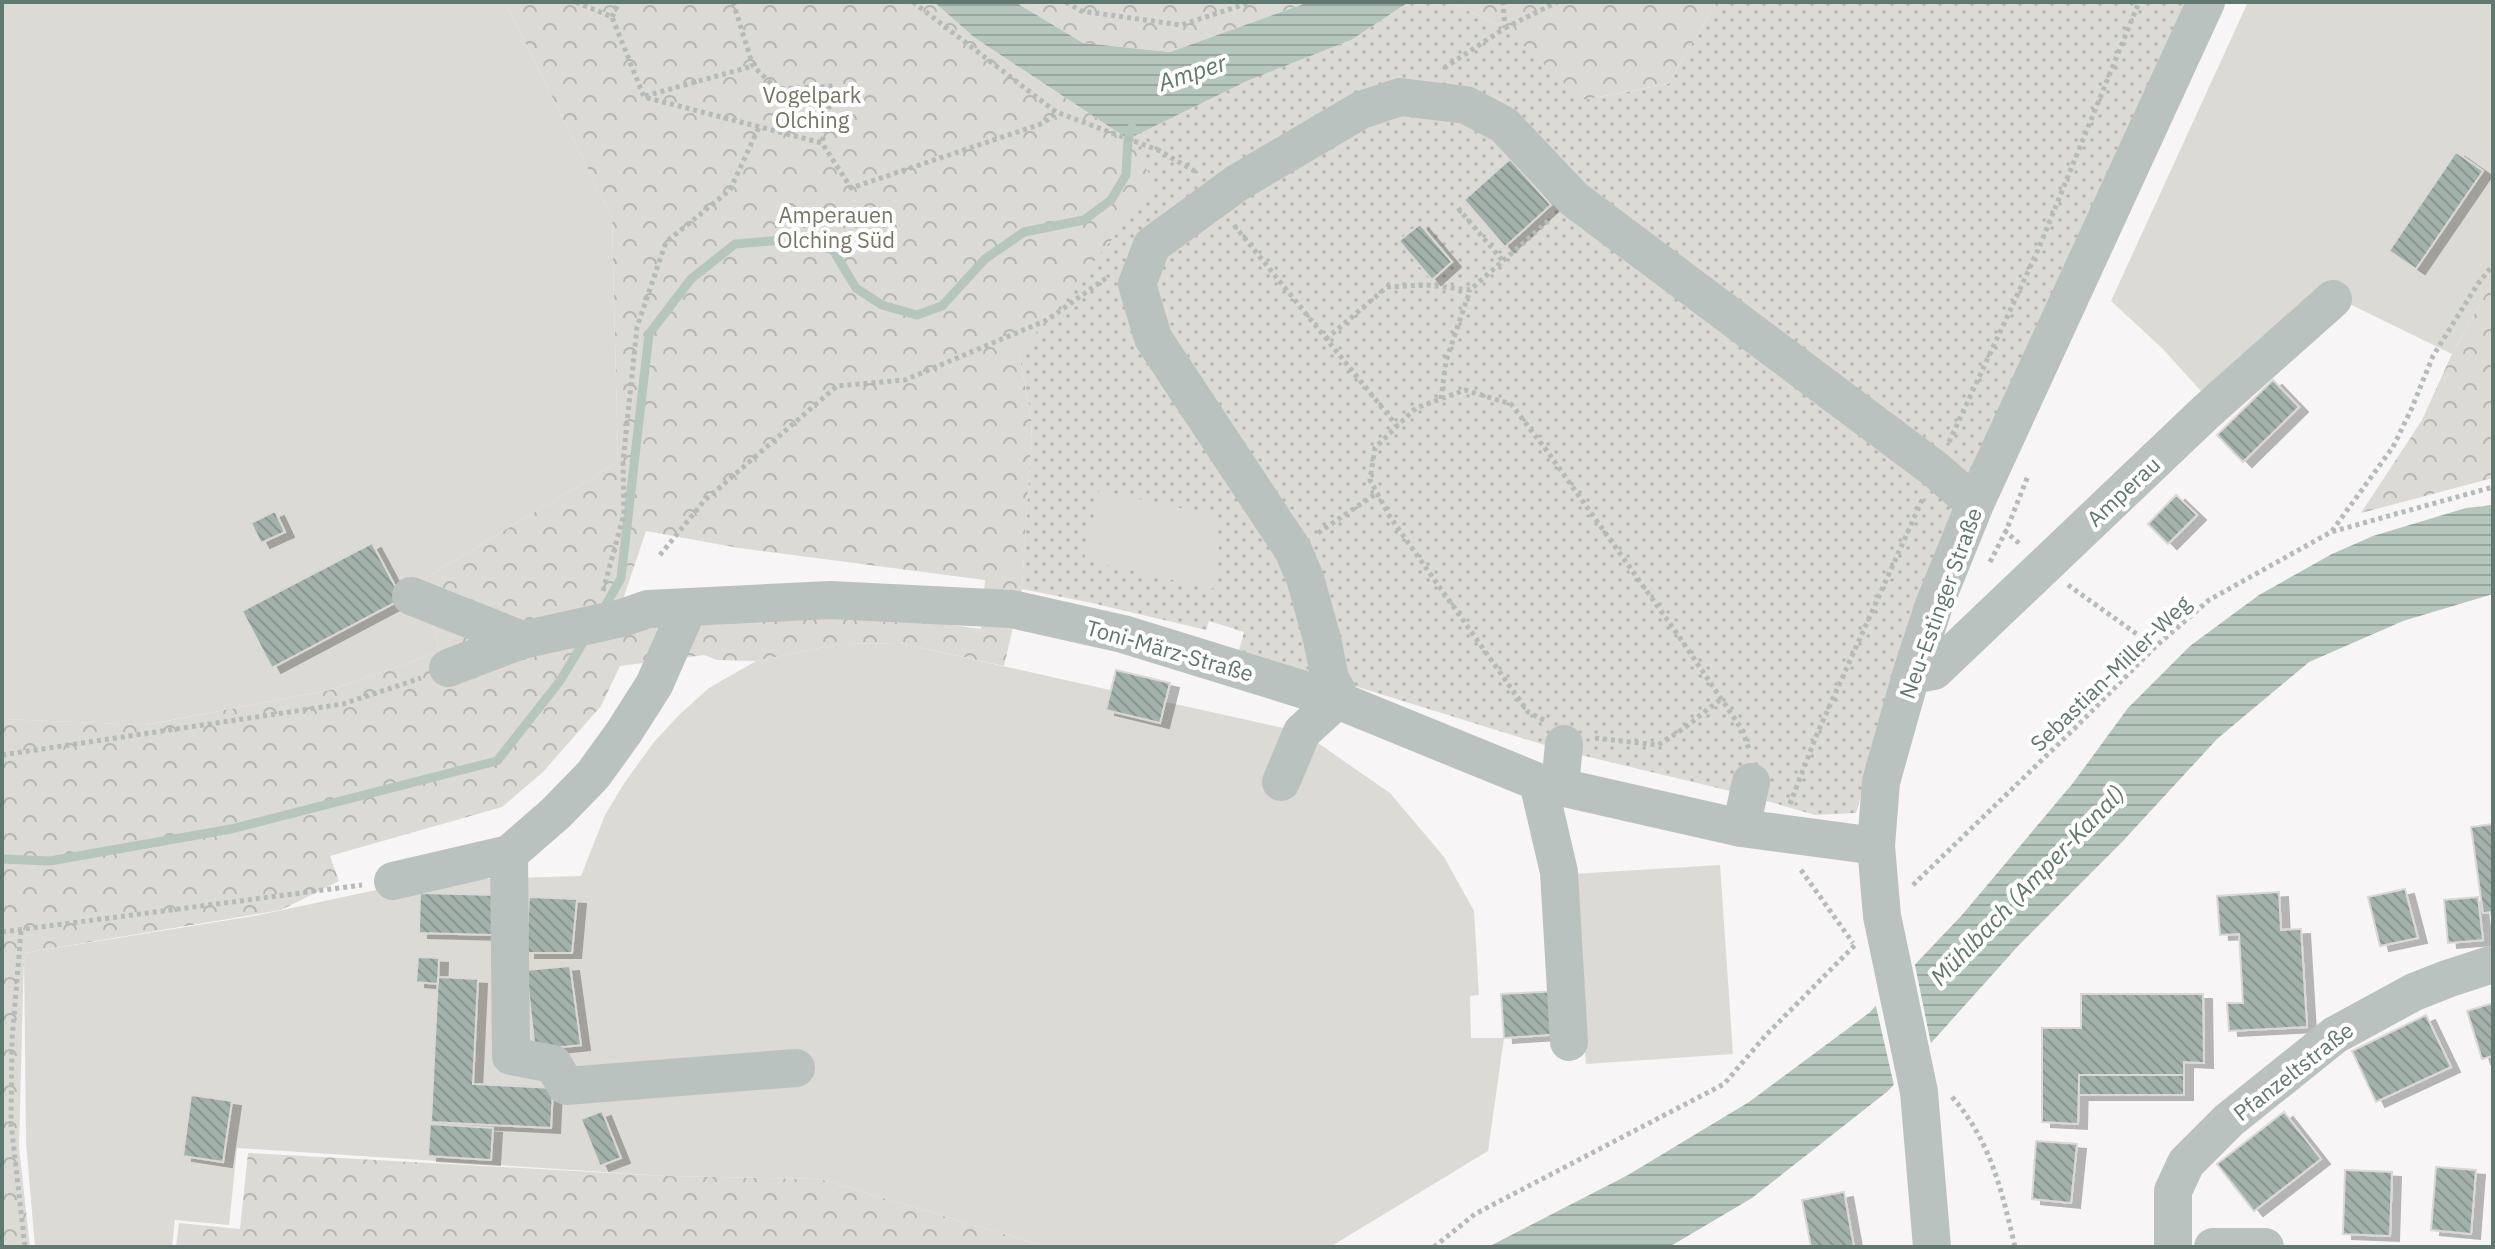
<svg xmlns="http://www.w3.org/2000/svg" width="2495" height="1249" font-family="'IBM Plex Sans',sans-serif">
	<defs>
		<pattern id="grass-dots" width="8" height="8" patternUnits="userSpaceOnUse" patternTransform="scale(2)"><rect width="8" height="8" fill="#dcdad4"/><path d="M2 2h.1M6 6h.1" fill="none" stroke="#b6b6b0" stroke-width="1.8" stroke-linecap="round"/></pattern>
		<pattern id="forest-crowns" width="20" height="18" patternUnits="userSpaceOnUse" patternTransform="scale(2)"><rect width="20" height="18" fill="#dcdad4"/><path d="M2 6a3 3 0 1 1 6 0M12 15a3 3 0 1 1 6 0" fill="none" stroke="#b6b6b0"/></pattern>
		<pattern id="water-rules" width="6" height="5" patternUnits="userSpaceOnUse" patternTransform="scale(2)"><rect width="6" height="5" fill="#b5c6bd"/><path d="M0 2.5h6" fill="none" stroke="#97a69e"/></pattern>
		<pattern id="building-back-hatch" width="6" height="6" patternUnits="userSpaceOnUse" patternTransform="scale(2)"><rect width="6" height="6" fill="#a3b1ab"/><path d="M-1 5l2 2M0 0l6 6M5-1l2 2" fill="none" stroke="#889590"/></pattern>
		<filter id="shadow"><feDropShadow dx="9" dy="5" stdDeviation="0" flood-color="#0004"/></filter>
	</defs>
	<rect width="100%" height="100%" fill="#f7f5f5"/>
	<path fill="url(#grass-dots)" d="M 1409,2 L 1449,2 L 1505,28 L 1583,100 L 1668,84 L 1717,2 L 2195,2 L 1916,610 L 1856,813 L 1815,815 L 1743,794 L 1564,751 L 1239,650 L 1244,632 L 1209,621 L 1206,630 L 1092,603 L 1022,589 L 1032,423 L 1019,354 L 1111,146 L 1247,81 L 1351,40 Z"/>
	<path fill="url(#forest-crowns)" fill-rule="evenodd" d="M 505,2 L 934,2 L 975,38 L 1128,139 L 1156,185 L 1019,354 L 1032,423 L 1022,589 L 1004,666 L 900,643 L 840,644 L 756,661 L 717,660 L 704,655 L 620,666 L 601,706 L 543,772 L 502,807 L 330,856 L 339,881 L 281,910 L 24,953 L 19,1147 L 30,1247 L 2,1247 L 2,719 L 146,725 L 330,690 L 439,652 L 425,578 L 618,462 L 612,218 ZM 646,531 L 739,548 L 985,580 L 981,629 L 840,609 L 613,629 Z
		M 1015,2 L 1309,2 L 1170,52 L 1083,43 Z
		M 1449,2 L 1717,2 L 1668,84 L 1582,100 L 1505,28 Z
		M 2493,281 L 2493,478 L 2361,513 L 2422,420 L 2452,354 Z
		M 248,1153 L 665,1176 L 820,1179 L 1047,1247 L 176,1247 L 179,1223 L 240,1229 Z"/>
	<path fill="#dcdad4" d="M 2,2 L 505,2 L 612,218 L 618,462 L 425,578 L 439,652 L 330,690 L 145,725 L 2,719 Z
		M 2248,2 L 2493,2 L 2493,281 L 2452,354 L 2333,296 L 2209,400 L 2162,348 L 2111,301 Z
		M 1099,490 L 1211,515 C 1223,538 1219,564 1213,589 L 1084,560 Z
		M 900,643 L 1110,690 L 1116,670 L 1170,683 L 1166,702 L 1302,732 L 1390,793 L 1444,857 L 1474,911 L 1479,995 L 1470,996 L 1471,1038 L 1504,1038 L 1488,1151 L 1330,1247 L 1047,1247 L 820,1179 L 665,1176 L 237,1148 L 229,1225 L 175,1220 L 172,1247 L 35,1247 L 26,1142 L 24,953 L 254,916 L 419,881 L 581,876 L 605,815 L 625,782 L 654,742 L 680,714 L 709,688 L 756,661 L 840,644 Z
		M 1720,865 L 1733,1054 L 1586,1064 L 1572,874 Z"/>
	<path fill="url(#water-rules)" d="M 934,2 L 1015,2 L 1083,43 L 1170,52 L 1309,2 L 1409,2 L 1351,40 L 1247,81 L 1128,139 L 975,38 Z
		M 2493,505 L 2493,594 L 2403,621 L 2309,662 L 2217,739 L 2122,842 L 2018,946 L 1888,1091 L 1752,1198 L 1669,1247 L 1488,1247 L 1628,1175 L 1749,1102 L 1869,1013 L 1962,915 L 2073,783 L 2128,708 L 2190,646 L 2259,595 L 2332,554 L 2373,536 L 2466,508 Z"/>
	<path fill="#f7f5f5" d="M 1914,960 L 1932,1049 L 1895,1090 L 1875,1002 Z"/>
	<g fill="none" stroke-linecap="round" stroke-linejoin="round">
		<path stroke="#b5c6bd" stroke-width="9" d="M 603,610 L 621,578 L 649,334 L 691,279 L 735,244 L 794,239 L 833,250 L 856,288 L 882,305 L 917,315 L 942,306 L 985,259 L 1024,232 L 1084,220 L 1111,200 L 1126,175 L 1128,139 L 1132,127
			M 2,859 L 50,861 L 231,829 L 497,761 L 560,681 L 587,636"/>
	</g>
	<path fill="url(#building-back-hatch)" stroke="#d9d8d7" stroke-width="2" filter="url(#shadow)" d="M 2456,152 L 2483,171 L 2416,269 L 2389,251 Z
		M 1510,159 L 1551,205 L 1505,247 L 1464,200 Z
		M 1420,224 L 1452,262 L 1432,280 L 1399,241 Z
		M 2273,380 L 2299,407 L 2243,462 L 2217,435 Z
		M 2176,495 L 2197,515 L 2168,544 L 2148,524 Z
		M 275,511 L 285,532 L 261,543 L 251,523 Z
		M 372,543 L 402,599 L 272,668 L 242,611 Z
		M 1116,670 L 1170,683 L 1160,723 L 1106,710 Z
		M 2493,824 L 2493,912 L 2483,913 L 2471,827 Z
		M 2405,889 L 2418,938 L 2380,946 L 2368,897 Z
		M 2279,892 L 2281,930 L 2301,929 L 2307,1027 L 2229,1031 L 2227,1003 L 2243,1003 L 2239,934 L 2220,935 L 2217,896 Z
		M 420,893 L 495,895 L 494,935 L 419,933 Z
		M 529,897 L 577,899 L 572,953 L 526,953 Z
		M 2478,897 L 2483,940 L 2448,943 L 2444,900 Z
		M 418,957 L 439,958 L 438,984 L 416,982 Z
		M 570,966 L 581,1045 L 535,1050 L 526,970 Z
		M 438,977 L 478,979 L 473,1084 L 553,1088 L 551,1128 L 431,1122 Z
		M 1561,991 L 1563,1034 L 1504,1038 L 1501,994 Z
		M 2081,994 L 2203,994 L 2204,1063 L 2184,1062 L 2184,1075 L 2079,1075 L 2078,1124 L 2042,1122 L 2042,1028 L 2081,1028 Z
		M 2493,1003 L 2493,1056 L 2482,1059 L 2467,1011 Z
		M 2426,1015 L 2451,1067 L 2376,1102 L 2352,1051 Z
		M 2079,1075 L 2184,1075 L 2184,1095 L 2079,1095 Z
		M 191,1095 L 232,1101 L 223,1162 L 183,1156 Z
		M 602,1111 L 621,1158 L 600,1166 L 581,1119 Z
		M 2284,1112 L 2321,1159 L 2254,1211 L 2217,1164 Z
		M 430,1124 L 493,1128 L 491,1160 L 428,1156 Z
		M 2036,1141 L 2077,1144 L 2071,1203 L 2032,1199 Z
		M 2436,1167 L 2476,1170 L 2471,1234 L 2431,1230 Z
		M 2345,1170 L 2392,1172 L 2390,1236 L 2343,1234 Z
		M 1844,1192 L 1854,1247 L 1811,1247 L 1802,1200 Z"/>
	<g fill="none" stroke-linecap="round" stroke-linejoin="round">
		<path stroke="#b5bbb9" stroke-width="5" stroke-dasharray="4 4" stroke-linecap="butt" d="M 576,2 L 612,17 L 644,97 L 822,143 L 851,188 L 1044,123 L 1056,112
			M 733,2 L 753,66 L 777,89 L 833,86 L 822,143
			M 913,2 L 1056,112 L 1158,150 L 1198,173
			M 1066,2 L 1081,11 L 1181,25 L 1251,2
			M 612,17 L 619,2
			M 1505,28 L 1557,2
			M 1444,68 L 1505,28 L 1503,2
			M 645,96 L 753,66
			M 1458,208 L 1502,260
			M 1234,225 L 1397,426
			M 1326,339 L 1387,287 L 1427,285 L 1470,290 L 1549,220
			M 1441,399 L 1446,361 L 1470,290
			M 1949,442 L 2038,250 L 2139,2
			M 2004,530 L 2021,545
			M 2332,531 L 2393,447 L 2411,410 L 2433,356 L 2477,285 L 2493,265
			M 1318,533 L 1377,493
			M 660,555 L 704,501 L 837,386 L 905,380 L 1047,320 L 1106,278
			M 1990,562 L 2006,531 L 2028,476
			M 2068,585 L 2155,647
			M 603,591 L 624,514 L 623,462 L 637,327 L 666,242 L 730,190 L 759,127
			M 1544,720 L 1528,712 L 1390,517 L 1370,480 L 1375,448 L 1397,426 L 1416,408 L 1465,390 L 1511,404 L 1547,451 L 1678,635 L 1743,731 L 1749,750
			M 1595,738 L 1658,745 L 1683,729 L 1721,699
			M 2,755 L 343,704 L 421,678
			M 1790,804 L 1817,734 L 1923,498
			M 1801,870 L 1853,943
			M 1913,885 L 2076,727 L 2155,647 L 2209,600 L 2331,532 L 2493,487
			M 21,931 L 12,1040 L 11,1123 L 25,1247
			M 2,932 L 362,885
			M 1952,1097 C 1991,1141 2002,1192 2015,1247
			M 1434,1247 L 1475,1214 L 1724,1084 L 1766,1035 L 1856,944"/>
		<path stroke="#bac2bf" stroke-width="38" d="M 411,596 L 522,640
			M 448,668 L 522,640 L 622,618 L 648,609 L 830,600 L 1012,609 L 1123,634 L 1337,700 L 1538,782 L 1741,828 L 1876,846
			M 1911,675 L 1934,671 L 2206,412 L 2333,299
			M 1281,782 L 1302,732 L 1337,700 L 1337,691 L 1330,679 L 1322,639 L 1305,578 L 1293,550 L 1153,338 L 1137,284 L 1152,245 L 1237,183 L 1361,110 L 1400,97 L 1466,105 L 1504,125 L 1574,199 L 1936,470 L 1975,504
			M 1538,782 L 1559,872 L 1569,1042
			M 1560,787 L 1564,744
			M 1741,828 L 1751,782
			M 509,854 L 511,1056 L 553,1064 L 566,1086 L 796,1068
			M 393,881 L 509,854 L 556,813 L 593,775 L 624,732 L 654,685 L 688,608
			M 1932,1247 L 1919,1092 L 1882,916 L 1876,846 L 1881,782 L 1911,675 L 1934,605 L 1975,504 L 2206,2
			M 2173,1247 L 2173,1191 L 2186,1163 L 2229,1120 L 2335,1035 L 2414,992 L 2447,979 L 2493,964
			M 2213,1247 L 2265,1247"/>
	</g>
	<g text-anchor="middle" dominant-baseline="central" stroke-width="8" stroke-linejoin="round" paint-order="stroke">
		<g font-size="22" fill="#767663" stroke="#fff">
			<text x="812" y="94">Vogelpark<tspan x="812" dy="25">Olching</tspan></text>
			<text x="836" y="214">Amperauen<tspan x="836" dy="25">Olching Süd</tspan></text>
		</g>
		<g font-size="22" fill="#607870" stroke="#fff">
			<text transform="translate(2123 491) rotate(-43)">Amperau</text>
			<text transform="translate(1940 603) rotate(-70)">Neu-Estinger Straße</text>
			<text transform="translate(1170 650) rotate(16)">Toni-März-Straße</text>
			<text transform="translate(2110 673) rotate(-44)">Sebastian-Miller-Weg</text>
			<text transform="translate(2293 1071) rotate(-38)">Pfanzeltstraße</text>
		</g>
		<g font-size="24" font-style="italic" fill="#60786b" stroke="#fff">
			<text transform="translate(1192 72) rotate(-18)">Amper</text>
			<text transform="translate(2027 885) rotate(-46)">Mühlbach (Amper-Kanal)</text>
		</g>
	</g>
	<rect width="2495" height="1249" fill="none" stroke="#607870" stroke-width="8"/>
</svg>
